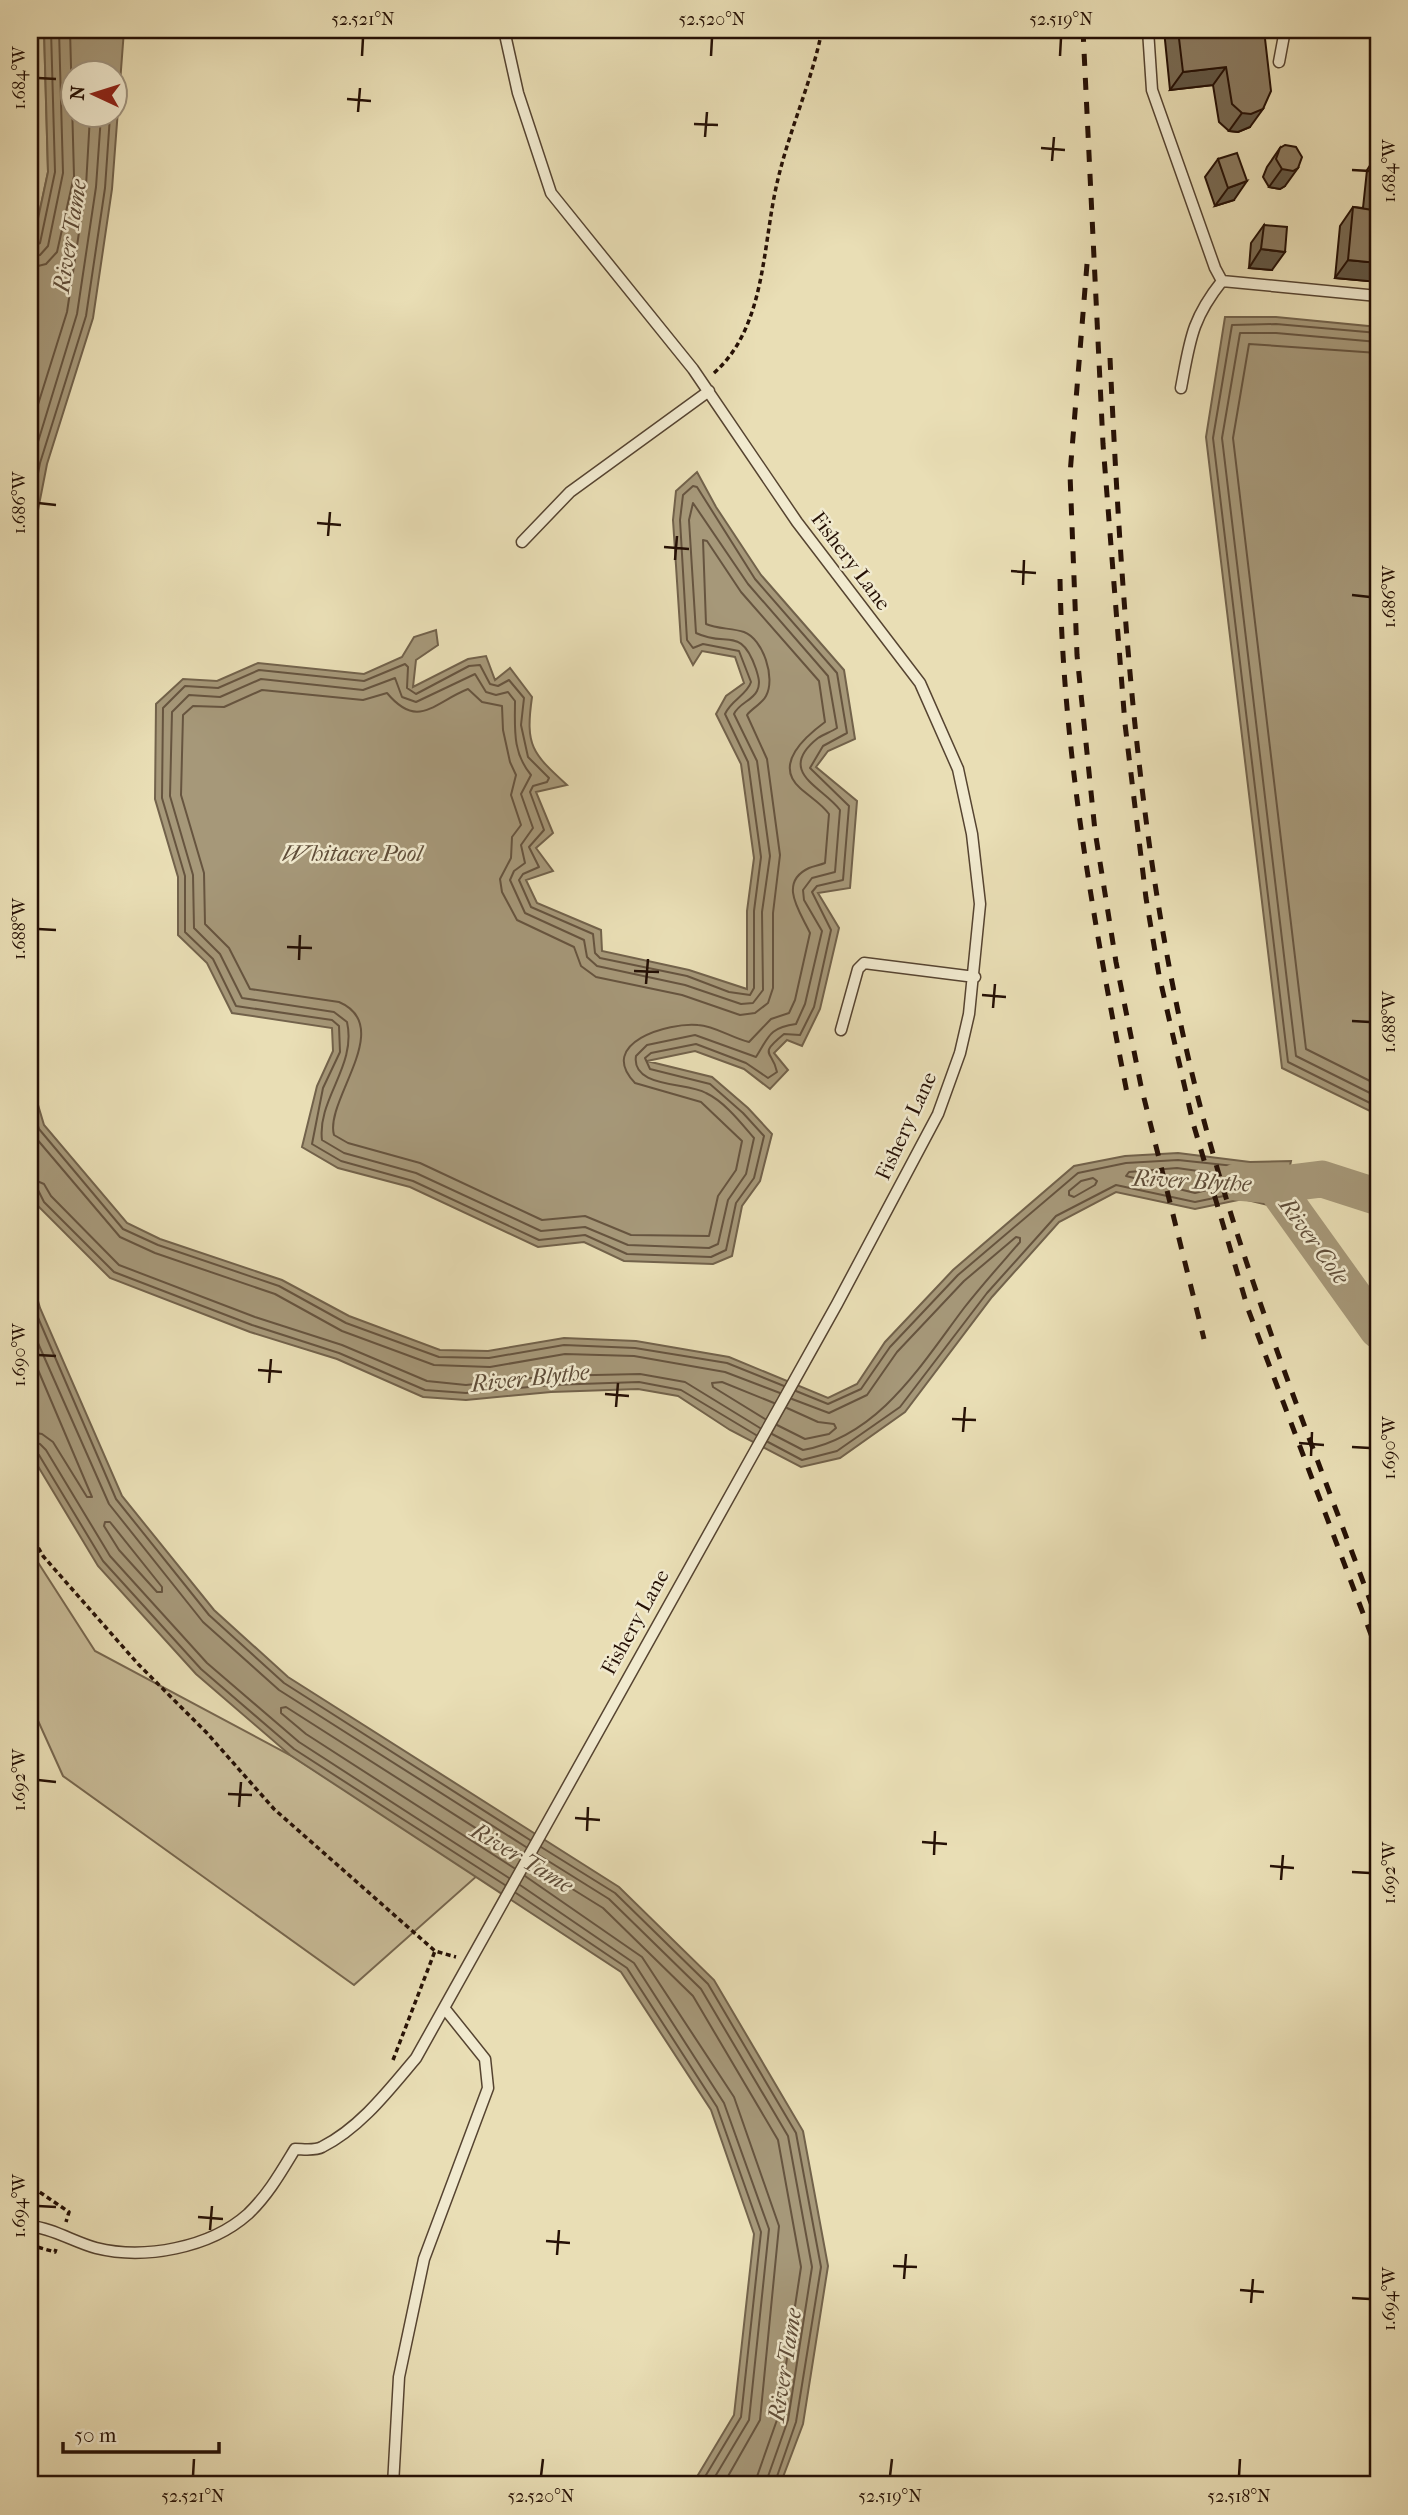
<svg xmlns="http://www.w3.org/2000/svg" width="1408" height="2515" font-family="'IM FELL French Canon',serif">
	<rect width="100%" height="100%" fill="#e9deb5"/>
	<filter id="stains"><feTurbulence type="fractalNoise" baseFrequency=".00286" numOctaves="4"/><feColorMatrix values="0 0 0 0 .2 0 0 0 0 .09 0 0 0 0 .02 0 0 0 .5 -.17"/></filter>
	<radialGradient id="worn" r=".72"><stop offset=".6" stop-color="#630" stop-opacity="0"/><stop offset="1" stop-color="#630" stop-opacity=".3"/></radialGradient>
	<path fill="#c8bb97" stroke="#76664e" stroke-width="2" d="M 30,30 L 44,30 L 48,172 L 30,256 Z
		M 30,1550 L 95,1651 L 290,1755 L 478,1875 L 354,1985 L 63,1776 L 30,1703 Z"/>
	<path fill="#a69879" stroke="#72624b" stroke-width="2" fill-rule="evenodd" d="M 44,30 L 124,30 L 112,189 L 93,318 L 47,464 L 30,551 L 30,256 L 48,172 ZM 74,74 L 116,74 L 116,116 L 74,116 Z
		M 1225,317 L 1276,317 L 1378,327 L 1378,1115 L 1282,1068 L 1206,437 Z
		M 697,472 L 716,507 L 761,575 L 844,670 L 855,739 L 828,751 L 816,767 L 857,801 L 850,888 L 818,893 L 839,928 L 820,1009 L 802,1046 L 787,1040 L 774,1053 L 788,1070 L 770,1089 L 744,1069 L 695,1051 L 647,1061 L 712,1077 L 748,1108 L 772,1134 L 760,1181 L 742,1206 L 732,1256 L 713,1264 L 624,1261 L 584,1242 L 538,1247 L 410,1187 L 338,1168 L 302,1147 L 317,1086 L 333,1051 L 332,1028 L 232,1013 L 207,963 L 178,935 L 178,877 L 155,799 L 156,704 L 183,679 L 217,681 L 258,663 L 364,674 L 402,657 L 414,637 L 436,630 L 438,645 L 416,660 L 413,687 L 468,659 L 486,656 L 495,680 L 510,668 L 532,697 C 525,746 532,753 567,785 L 536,792 L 553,833 L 536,848 L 553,871 L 526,880 L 537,903 L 601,930 L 602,951 L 689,970 L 747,989 L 747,911 L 754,858 L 741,764 L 716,714 L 726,696 L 744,683 L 735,657 L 702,651 L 693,665 L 681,642 L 673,520 L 676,491 Z
		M 30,1078 L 44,1125 L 127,1223 L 160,1239 L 282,1280 L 349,1316 L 440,1350 L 488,1351 L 564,1338 L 636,1341 L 729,1357 L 828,1398 L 857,1384 L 885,1342 L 953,1270 L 1074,1166 L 1125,1156 L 1178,1153 L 1250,1162 L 1291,1161 L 1281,1208 L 1243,1199 L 1195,1209 L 1116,1192 L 1059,1222 L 992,1297 L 905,1412 L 840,1458 L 801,1467 L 730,1430 L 678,1396 L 638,1389 L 551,1392 L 466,1400 L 423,1397 L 337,1359 L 250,1332 L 110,1278 L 38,1206 L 30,1188 Z
		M 30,1273 L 40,1308 L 122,1496 L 214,1610 L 288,1677 L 619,1887 L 714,1980 L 803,2131 L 828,2266 L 803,2424 L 780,2485 L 692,2485 L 734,2415 L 754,2234 L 711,2110 L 621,1972 L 290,1755 L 196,1674 L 98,1566 L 30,1453 Z"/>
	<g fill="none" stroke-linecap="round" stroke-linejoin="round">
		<path stroke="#66543f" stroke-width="2" d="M 30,248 L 40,243 L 55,172 L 51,30
			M 30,257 L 40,255 L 48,246 L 63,173 L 59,30
			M 30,268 L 46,264 L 57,252 L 74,176 L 70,30
			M 1378,333 L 1276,324 L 1232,325 L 1213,438 L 1288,1062 L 1378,1107
			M 1378,342 L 1276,333 L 1240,333 L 1222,438 L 1296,1056 L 1378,1097
			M 1378,353 L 1249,344 L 1233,438 L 1306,1049 L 1378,1085
			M 30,430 L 67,312 L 86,186 L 90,116
			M 30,468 L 77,314 L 96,187 L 101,116
			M 693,486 L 697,487 L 755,579 L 837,673 L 847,733 L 823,746 L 810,768 L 849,806 L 843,880 L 817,886 L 812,892 L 831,930 L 814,1007 L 800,1035 L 784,1034 C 757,1056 773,1050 777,1072 L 768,1078 L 746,1063 L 696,1044 L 651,1053 L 645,1058 L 650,1069 L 710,1084 L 743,1113 L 764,1136 L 754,1178 L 736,1203 L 726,1250 L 711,1257 L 627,1254 L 585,1235 L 539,1240 L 413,1181 L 341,1161 L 312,1144 L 323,1088 L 340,1052 L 339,1026 L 332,1020 L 236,1006 L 213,959 L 185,932 L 185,876 L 162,798 L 163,708 L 185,686 L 218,688 L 259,670 L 364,681 L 405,664 L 408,667 L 407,688 L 416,694 L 469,666 L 480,665 L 490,684 L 498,686 L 509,680 L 524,698 L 521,725 L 528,757 L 549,778 L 547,782 L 533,786 L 530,792 L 544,830 L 529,847 L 539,867 L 523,874 L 519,880 L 531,907 L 593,934 L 595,953 L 600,958 L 687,976 L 729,992 L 750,995 L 754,988 L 754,911 L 761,857 L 748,762 L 725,714 C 731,700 747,695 751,682 L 739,651 L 703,644 L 693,648 L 687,640 L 680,520 L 683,495 Z
			M 693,503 L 748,584 L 828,676 L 837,728 C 831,732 824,734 818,738 C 775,772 823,787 840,810 L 835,872 L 812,878 L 803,890 L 804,900 L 822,931 L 805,1004 L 796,1024 C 768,1028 769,1037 756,1057 L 695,1035 L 647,1045 L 636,1056 C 631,1088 687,1082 706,1093 C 725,1102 741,1123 754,1138 L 746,1174 L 728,1200 L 718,1244 L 709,1248 L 628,1245 L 585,1227 L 541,1231 L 416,1173 L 344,1153 L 322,1140 C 317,1099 357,1066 347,1022 L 334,1012 L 242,998 L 220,954 L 194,928 L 193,875 L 170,796 L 172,712 L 189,695 L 220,697 L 261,679 L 363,690 L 395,678 L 402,697 L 416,702 L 475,674 L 486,692 L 496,695 L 508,692 L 515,701 C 515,728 512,752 531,775 L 521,794 L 533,828 L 521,845 L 525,863 L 514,871 L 510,880 L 525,913 L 584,940 L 587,957 L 597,966 L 685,985 L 741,1004 L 753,1003 L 763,990 L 762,912 L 770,856 L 757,761 L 734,714 C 739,703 752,701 757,691 C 761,683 758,676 756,669 C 741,625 727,648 696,633 L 689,520 Z
			M 30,514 L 40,463 L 86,316 L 105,188 L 110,116
			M 703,540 L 707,541 L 741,592 L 819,681 L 825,722 C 806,736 773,764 800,788 C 810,797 822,804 829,814 L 825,863 C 820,865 814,866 809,868 C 777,883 801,913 810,933 L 795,1000 L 789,1013 L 771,1019 L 749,1042 C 732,1038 715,1026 698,1025 C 669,1022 596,1043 635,1083 L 701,1102 L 742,1141 L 736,1170 L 718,1196 L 709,1236 L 631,1235 L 585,1216 L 542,1220 L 420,1163 L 348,1143 L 334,1135 C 324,1101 396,1026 339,1002 L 250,989 L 229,948 L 205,924 L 204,873 L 181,795 L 183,715 L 193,706 L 224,707 L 262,690 L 363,700 L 387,693 C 418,730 433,703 468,689 L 482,702 L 502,706 L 503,730 L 510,762 L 516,775 L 511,795 L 521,825 L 512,837 L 511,858 L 500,879 L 502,892 L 517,920 L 574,947 L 581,966 L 596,977 L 682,995 L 740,1015 L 755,1013 L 768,1003 L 773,988 L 773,913 L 780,855 L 767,759 L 747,715 C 752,708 762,704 766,696 C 776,678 763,639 744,632 C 732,628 717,629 706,624 Z
			M 30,1101 L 39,1129 L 123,1229 L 158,1245 L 279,1286 L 346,1323 L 439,1357 L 489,1358 L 564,1345 L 635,1348 L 727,1363 L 784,1386
			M 30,1131 L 120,1237 L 155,1253 L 275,1294 L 342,1331 L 434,1365 L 490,1367 L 565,1354 L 634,1356 L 725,1372 L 780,1393
			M 1177,1168 L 1240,1177 L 1242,1181 L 1195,1193 L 1126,1176 L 1129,1172 Z
			M 30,1178 L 44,1184 L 51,1196 L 119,1265 L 255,1317 L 342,1345 L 427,1381 L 466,1385 L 550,1376 L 640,1374 L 685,1382 L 760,1428
			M 1093,1178 L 1097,1181 L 1095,1185 L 1074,1197 L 1069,1195 L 1069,1191 L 1081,1181 Z
			M 30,1187 L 38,1190 L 44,1202 L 114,1272 L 252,1325 L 339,1353 L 425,1390 L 466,1393 L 551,1385 L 639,1382 L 681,1390 L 756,1435
			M 30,1299 L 116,1499 L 209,1615 L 284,1683 L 530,1840
			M 30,1325 L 109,1504 L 203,1622 L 279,1690 L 526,1847
			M 30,1351 L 92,1497 L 87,1497 L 53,1442 L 42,1434 L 30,1432
			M 765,1419 L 713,1387 L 712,1383 L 722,1382 L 774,1403
			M 777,1425 L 805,1439 L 829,1434 L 836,1428 L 834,1424 L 818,1422 L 787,1408
			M 772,1434 L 803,1450 C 879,1436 921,1365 964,1308 C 982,1285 1001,1264 1020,1242 L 1020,1238 L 1016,1237 L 964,1281 L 897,1352 L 867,1395 L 829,1413 L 792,1399
			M 30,1442 L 40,1444 L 46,1450 L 110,1556 L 207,1663 L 299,1742 L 509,1878
			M 768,1442 L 802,1460 L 837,1451 L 900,1407 L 987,1293 L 1056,1216 L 1116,1185 L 1195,1202 L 1243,1192 L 1274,1199 L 1282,1171 L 1178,1160 L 1126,1163 L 1078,1173 L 958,1275 L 890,1347 L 861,1389 L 828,1404 L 796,1391
			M 30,1451 L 39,1455 L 103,1561 L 201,1669 L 294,1749 L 505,1885
			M 105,1522 L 110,1522 L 162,1587 L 162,1592 L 157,1592 L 119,1550 L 104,1526 Z
			M 541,1847 L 615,1893 L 708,1984 L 796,2133 L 821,2267 L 796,2422 L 774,2485
			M 537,1854 L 609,1899 L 701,1989 L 788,2136 L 812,2267 L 788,2420 L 765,2485
			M 532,1864 L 603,1908 L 693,1996 L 778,2140 L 801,2267 L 778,2417 L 754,2485
			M 514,1868 L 306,1734 L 281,1713 L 281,1708 L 286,1707 L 521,1857
			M 525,1876 L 642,1957 L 734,2097 L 779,2226 L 760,2420 L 723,2485
			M 520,1885 L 634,1963 L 724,2103 L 769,2229 L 749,2420 L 710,2485
			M 516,1893 L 627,1968 L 717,2107 L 761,2232 L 741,2417 L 700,2485"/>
		<path stroke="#a69879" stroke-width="37" d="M 1236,1182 L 1274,1185 L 1322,1179 L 1378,1197
			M 1274,1185 L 1378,1330"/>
		<g stroke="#564431" stroke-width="13">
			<path id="lane" d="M 1148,30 L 1152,90 L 1215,268 L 1222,281 L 1378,296
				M 1279,62 L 1285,30
				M 1181,388 C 1190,341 1191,320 1222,281
				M 522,542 L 570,492 L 709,391
				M 841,1030 L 858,969 L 864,963 L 975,977
				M 30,2226 C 52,2228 74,2242 96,2248 C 144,2260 210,2248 248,2214 C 268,2195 281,2172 295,2149 C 303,2149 315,2151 322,2147 C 360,2128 389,2090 416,2058 L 837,1304 L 938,1114 L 960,1053 L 969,1014 L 980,904 L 972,834 L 958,769 L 920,683 L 797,522 L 693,369 L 551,193 L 518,93 L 504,30
				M 393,2485 L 399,2377 L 424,2259 L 488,2088 L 485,2059 L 445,2009"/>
		</g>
		<path stroke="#251005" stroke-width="3.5" stroke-dasharray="5 3.5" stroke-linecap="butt" d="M 714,373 C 767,326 762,243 778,179 C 790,128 812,81 822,30
			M 30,1533 L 43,1556 L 138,1664 L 206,1732 L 274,1809 L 435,1951 L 456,1957
			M 393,2060 L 435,1951
			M 30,2179 L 35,2189 L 69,2212 L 66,2222
			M 30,2245 L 55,2252 L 56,2249"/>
		<use href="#lane" stroke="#f1eacf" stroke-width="10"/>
		<path stroke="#251005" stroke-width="5" stroke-dasharray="12 12" stroke-linecap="butt" d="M 1083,30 L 1103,444 L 1125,724 L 1146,898 L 1159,975 L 1193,1123 L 1248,1309 L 1378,1653
			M 1087,264 L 1070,474 L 1077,655 L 1095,831 L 1116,962 L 1141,1086 L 1204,1339
			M 1110,358 C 1121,591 1136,838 1190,1065 C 1235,1257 1310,1437 1378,1622
			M 1060,579 C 1063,752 1094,924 1127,1093"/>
	</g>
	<path fill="#786a53" stroke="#251005" stroke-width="2" d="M 1164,30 L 1264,30 L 1250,127 L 1238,132 L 1229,131 L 1219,122 L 1213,85 L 1170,90 Z
		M 1280,148 L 1285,186 L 1280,189 L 1269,187 L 1263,177 L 1267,167 Z
		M 1378,153 L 1378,282 L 1335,278 L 1340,226 L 1353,207 L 1363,208 L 1367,170 Z
		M 1218,159 L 1234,200 L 1215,206 L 1205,177 Z
		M 1264,225 L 1272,270 L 1249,268 L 1251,243 Z"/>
	<path fill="#615644" stroke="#251005" stroke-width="2" d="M 1226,67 L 1213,85 L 1170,90 L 1183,72 Z
		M 1263,109 L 1250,127 L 1238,132 L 1229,131 L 1242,113 Z
		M 1298,168 L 1285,186 L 1280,189 L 1269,187 L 1282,169 Z
		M 1247,181 L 1234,200 L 1215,206 L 1228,188 Z
		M 1261,249 L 1285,252 L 1272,270 L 1249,268 Z
		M 1348,260 L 1378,263 L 1378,282 L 1335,278 Z"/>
	<path fill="#8b7b61" stroke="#251005" stroke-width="2" d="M 1178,30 L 1264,30 L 1271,91 L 1263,109 L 1251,114 L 1242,113 L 1232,104 L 1226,67 L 1183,72 Z
		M 1285,145 L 1296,147 L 1302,157 L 1298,168 L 1293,171 L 1282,169 L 1276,159 L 1280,148 Z
		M 1237,153 L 1247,181 L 1228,188 L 1218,159 Z
		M 1378,163 L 1378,263 L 1348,260 L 1353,207 L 1373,210 Z
		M 1264,225 L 1287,227 L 1285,252 L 1261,249 Z"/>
	<path fill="none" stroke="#251005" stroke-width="2.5" d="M 362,56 L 363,38M 711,56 L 712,38M 1060,56 L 1061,38M 38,78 L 56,79M 347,99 L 371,101M 358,112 L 360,88M 694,124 L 718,125M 705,137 L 707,112M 1041,148 L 1065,150M 1052,161 L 1054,137M 1352,170 L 1370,171M 38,503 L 56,505M 317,523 L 341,525M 328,536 L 330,512M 664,547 L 689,549M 675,560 L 677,536M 1011,571 L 1036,573M 1023,585 L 1024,560M 1352,595 L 1370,597M 38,929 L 56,930M 287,947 L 312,948M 299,960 L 300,935M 634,971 L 659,972M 646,984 L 648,959M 982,995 L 1006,997M 993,1008 L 995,984M 1352,1021 L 1370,1022M 38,1355 L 56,1356M 258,1370 L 282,1372M 269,1383 L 271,1359M 605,1394 L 629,1396M 616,1407 L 618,1383M 952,1419 L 976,1420M 963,1432 L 965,1407M 1299,1443 L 1324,1445M 1352,1447 L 1370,1448M 1311,1456 L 1312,1432M 38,1780 L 56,1782M 228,1794 L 252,1795M 239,1807 L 241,1782M 575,1818 L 600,1820M 587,1831 L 588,1807M 922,1842 L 947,1844M 934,1855 L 935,1831M 1270,1866 L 1294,1868M 1352,1872 L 1370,1873M 1281,1880 L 1283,1855M 38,2206 L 56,2207M 198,2217 L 223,2219M 210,2230 L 212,2206M 546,2241 L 570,2243M 557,2255 L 559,2230M 893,2266 L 917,2267M 904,2279 L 906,2254M 1240,2290 L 1264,2292M 1352,2298 L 1370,2299M 1251,2303 L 1253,2279M 193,2476 L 194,2459M 541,2476 L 543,2459M 890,2476 L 892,2459M 1239,2476 L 1240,2459"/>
	<g text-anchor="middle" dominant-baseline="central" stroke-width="5" stroke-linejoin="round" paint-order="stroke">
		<g font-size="21" fill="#251005" stroke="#f1eacf">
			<text transform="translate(851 561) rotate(53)">Fishery Lane</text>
			<text transform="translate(906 1126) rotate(-65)">Fishery Lane</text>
			<text transform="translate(635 1622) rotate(-61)">Fishery Lane</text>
		</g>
		<g font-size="23" font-style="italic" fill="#5f4d39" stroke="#f1eacf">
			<text transform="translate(70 236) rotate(-81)">River Tame</text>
			<text x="352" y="853">Whitacre Pool</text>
			<text transform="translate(1192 1181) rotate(3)">River Blythe</text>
			<text transform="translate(1314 1241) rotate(54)">River Cole</text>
			<text transform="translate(530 1378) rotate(-6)">River Blythe</text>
			<text transform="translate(522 1858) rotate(31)">River Tame</text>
			<text transform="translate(785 2365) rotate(-81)">River Tame</text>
		</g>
	</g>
	<rect width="1408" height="2515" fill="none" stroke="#e9deb5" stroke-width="77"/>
	<g transform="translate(94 94) rotate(274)"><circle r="33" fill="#f1eacf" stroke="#9f937e" stroke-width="2"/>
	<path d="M0-5L12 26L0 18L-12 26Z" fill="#8f2418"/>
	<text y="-10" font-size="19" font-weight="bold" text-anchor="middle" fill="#251005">N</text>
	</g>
	<path d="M63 2442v10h156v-10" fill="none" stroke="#251005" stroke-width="3.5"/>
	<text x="74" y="2442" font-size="21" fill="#251005" stroke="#f1eacf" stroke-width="5" paint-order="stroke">50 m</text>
	<rect x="38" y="38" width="1332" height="2438" fill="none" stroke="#251005" stroke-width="2.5"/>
	<g font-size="18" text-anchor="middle" fill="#251005">
		<text x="363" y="25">52.521°N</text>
		<text x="712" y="25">52.520°N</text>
		<text x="1061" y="25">52.519°N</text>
		<text transform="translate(19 78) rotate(-90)" y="6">1.684°W</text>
		<text transform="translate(1389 171) rotate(-90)" y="6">1.684°W</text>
		<text transform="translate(19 503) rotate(-90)" y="6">1.686°W</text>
		<text transform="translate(1389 597) rotate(-90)" y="6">1.686°W</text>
		<text transform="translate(19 929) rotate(-90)" y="6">1.688°W</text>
		<text transform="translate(1389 1022) rotate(-90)" y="6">1.688°W</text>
		<text transform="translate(19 1355) rotate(-90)" y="6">1.690°W</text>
		<text transform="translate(1389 1448) rotate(-90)" y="6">1.690°W</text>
		<text transform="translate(19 1780) rotate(-90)" y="6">1.692°W</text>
		<text transform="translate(1389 1873) rotate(-90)" y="6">1.692°W</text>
		<text transform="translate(19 2206) rotate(-90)" y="6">1.694°W</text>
		<text transform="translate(1389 2299) rotate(-90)" y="6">1.694°W</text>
		<text x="193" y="2502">52.521°N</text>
		<text x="541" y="2502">52.520°N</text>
		<text x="890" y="2502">52.519°N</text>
		<text x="1239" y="2502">52.518°N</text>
	</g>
	<rect width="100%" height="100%" filter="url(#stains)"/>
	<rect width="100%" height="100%" fill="url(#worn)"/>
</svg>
